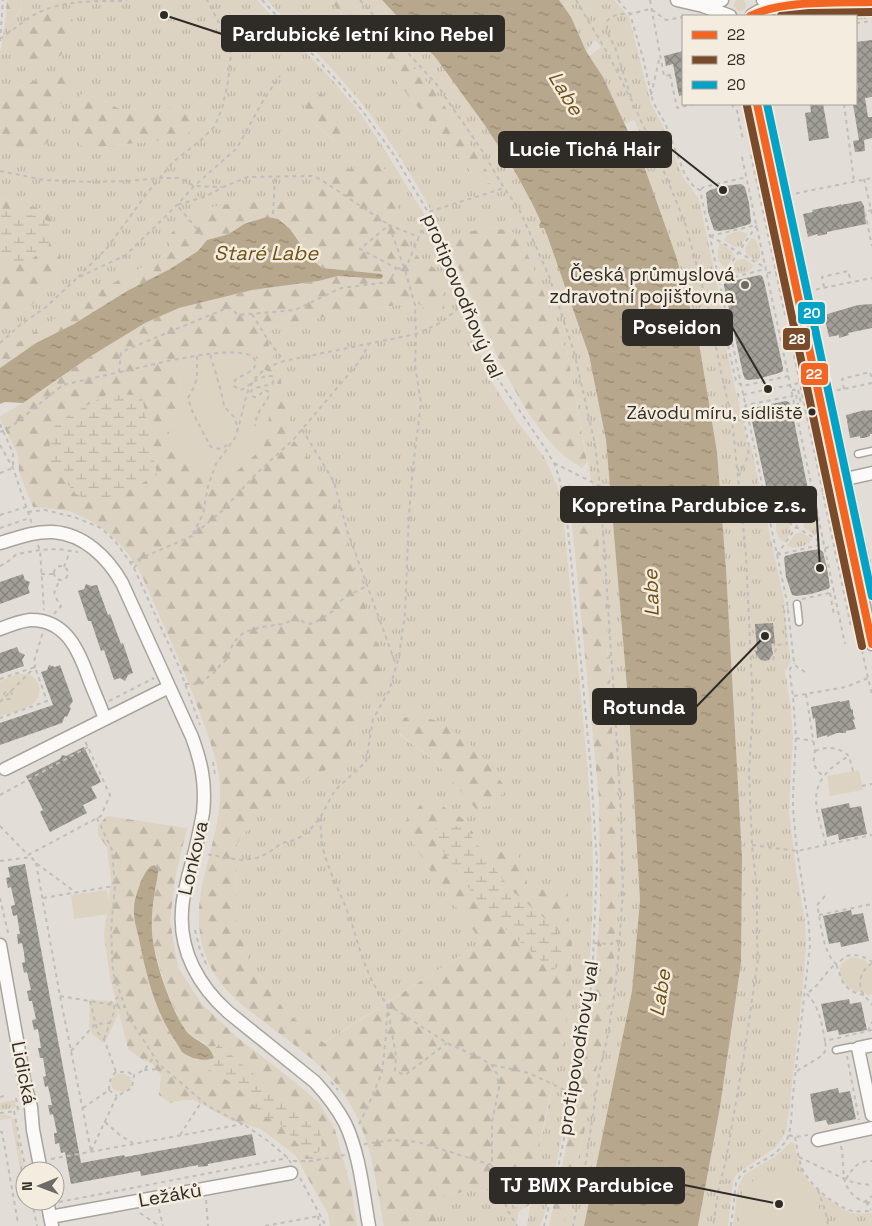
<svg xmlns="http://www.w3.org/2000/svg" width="872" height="1226" font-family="'Space Grotesk',sans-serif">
	<defs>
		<pattern id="grass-tufts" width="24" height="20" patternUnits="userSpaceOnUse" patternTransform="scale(1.25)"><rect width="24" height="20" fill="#ddd3c2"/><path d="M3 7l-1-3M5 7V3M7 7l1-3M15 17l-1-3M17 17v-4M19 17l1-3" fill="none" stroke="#beb5a7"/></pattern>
		<pattern id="forest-firs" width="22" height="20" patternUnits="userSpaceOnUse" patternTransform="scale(1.25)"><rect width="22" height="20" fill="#ddd3c2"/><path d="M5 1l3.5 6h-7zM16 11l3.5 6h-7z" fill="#beb5a7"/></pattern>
		<pattern id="wetland-marsh" width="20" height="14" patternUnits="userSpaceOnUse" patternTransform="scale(1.25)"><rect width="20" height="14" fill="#ddd3c2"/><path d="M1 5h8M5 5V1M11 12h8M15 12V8" fill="none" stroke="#beb5a7"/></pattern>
		<pattern id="water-ripples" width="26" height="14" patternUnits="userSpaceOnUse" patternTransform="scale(1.25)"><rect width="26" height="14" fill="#b7a78c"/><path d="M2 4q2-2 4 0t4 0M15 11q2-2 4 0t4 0" fill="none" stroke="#958872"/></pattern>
		<pattern id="building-cross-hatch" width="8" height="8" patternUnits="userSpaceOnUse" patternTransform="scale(1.25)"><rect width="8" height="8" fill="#a29f99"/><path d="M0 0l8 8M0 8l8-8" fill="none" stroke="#84827d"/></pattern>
	</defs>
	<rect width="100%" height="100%" fill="#e2ded7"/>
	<path fill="url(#grass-tufts)" fill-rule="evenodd" d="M734 5a6 6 0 1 1 12 0a6 6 0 1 1-12 0Z
		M 22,0 L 257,0 L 332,80 L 358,110 L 383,147 L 424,214 L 435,236 L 483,361 L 493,384 L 517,421 L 544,457 L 552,474 L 559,491 L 562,508 L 565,534 C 572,610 581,687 587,763 C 590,803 594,843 593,884 C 593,962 581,1039 566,1116 C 562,1135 558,1155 554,1175 C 550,1192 547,1210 540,1226 L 527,1226 L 536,1164 L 571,1000 L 572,941 L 568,916 L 568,889 L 556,885 L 543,889 L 527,884 L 526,869 L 501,852 L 489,855 L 478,841 L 436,880 L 482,942 L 323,1043 L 286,1012 L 248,960 L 236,919 L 237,844 L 263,808 L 284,788 L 302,781 L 355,734 L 358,707 L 378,682 L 382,660 L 373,632 L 340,523 L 329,482 L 293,440 L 280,376 L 269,346 L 266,328 L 357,311 L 417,302 L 428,312 L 422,262 L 406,240 L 398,219 L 398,201 L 345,170 L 322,183 L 303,197 L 277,202 L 238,202 L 169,253 L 104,288 L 0,354 L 0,323 L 31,306 L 57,278 L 61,258 L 45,210 L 0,198 L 0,140 L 4,146 L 26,151 L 43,146 L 52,138 L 53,121 L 51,112 L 60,104 L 32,82 C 20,86 7,90 0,102 L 0,53 L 5,23 L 13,21 L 21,10 ZM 99,98 L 125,112 L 169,109 L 180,137 L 165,140 L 89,148 ZM 308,118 L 348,136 L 333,140 ZM 404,718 L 476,809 L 436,762 L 399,734 Z
		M 267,0 L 330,0 L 481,184 L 494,182 L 435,91 L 350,0 L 382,0 L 436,58 L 484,124 L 514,170 L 532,203 L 547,235 L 589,355 L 606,440 L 629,711 L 640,900 L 632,991 L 584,1226 L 563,1226 L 584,1133 L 612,990 L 620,868 L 605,608 L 594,496 L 568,357 L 551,313 L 521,239 L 511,231 L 492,228 L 471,231 L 449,247 C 427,199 399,152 367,110 C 336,71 301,36 267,0 Z
		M 559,0 L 614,0 L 629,17 L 651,104 L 664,128 L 683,177 L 699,199 L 727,331 L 723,333 L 736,393 L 739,393 L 740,398 L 738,399 L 748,446 L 751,446 L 785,605 L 784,608 L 787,645 L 789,645 L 791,662 L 785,671 L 791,708 L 793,738 L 789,811 L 796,869 L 805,922 L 806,947 L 801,1004 L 789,1112 L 785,1134 L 775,1148 L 742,1170 L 735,1176 L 733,1182 L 728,1226 L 698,1226 L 720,1107 L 741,963 L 742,857 L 726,569 L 717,452 L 698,337 L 676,256 L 644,166 L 631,138 L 639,131 L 634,120 L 624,124 L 603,77 L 589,56 L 601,47 L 595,40 L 586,51 L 571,17 Z
		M 815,9 L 818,9 L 820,12 L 872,11 L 872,18 L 856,20 L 856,16 L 816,16 Z
		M 740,231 L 748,234 L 741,246 L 734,247 L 724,240 C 725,234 734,232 740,231 Z
		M 751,238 L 755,239 C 759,246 763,255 757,262 L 746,254 L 745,248 Z
		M 720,243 L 732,251 L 733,257 L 726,268 C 717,264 716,252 720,243 Z
		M 744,259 L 754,265 C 750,274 739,275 730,272 L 729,271 L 737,260 Z
		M 809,511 C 818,515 820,528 815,536 L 804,528 L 803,522 Z
		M 777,518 L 778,518 L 789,524 L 791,531 L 785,542 L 780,540 C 776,533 775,527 777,518 Z
		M 801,532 L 812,539 L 810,542 C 803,547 797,549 788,546 L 787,545 L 795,534 Z
		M 15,1100 L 16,1106 L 15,1108 L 0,1110 L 0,1103 Z
		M 6,1114 L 15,1120 L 25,1175 L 25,1197 L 11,1118 L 0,1120 L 0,1115 Z
		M 791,1142 L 794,1143 C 800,1171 805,1182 828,1199 C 836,1204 843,1210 852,1213 C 858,1214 866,1213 872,1213 L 872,1226 L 825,1226 L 823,1217 L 743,1190 L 739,1226 L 733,1226 L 738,1187 L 744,1175 L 776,1156 Z
		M 504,1188 L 519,1211 L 516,1226 L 438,1226 C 435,1214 434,1208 440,1196 L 470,1191 L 488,1190 Z"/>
	<path fill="url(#forest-firs)" fill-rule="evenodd" d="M 7,0 L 22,0 L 21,9 L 13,21 L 5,23 Z
		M 330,0 L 350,0 L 435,91 L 494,182 L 481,184 Z
		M 55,10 L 66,12 L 72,18 L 75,30 L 72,42 L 60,56 L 47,60 L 29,61 L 17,55 L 16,42 C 28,25 37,19 55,10 Z
		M 59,70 L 69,75 C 74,94 65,99 51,112 L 53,121 L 52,138 L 43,146 L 26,151 L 4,146 L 0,140 L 0,102 L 3,96 L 14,89 L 32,82 Z
		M 88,92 C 96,96 120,111 127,111 C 148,113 179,99 193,122 L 190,132 L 180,137 L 165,140 L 89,148 L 80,145 L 73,132 L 72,120 L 72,108 L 77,96 Z
		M 321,93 L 348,128 L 348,136 L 334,140 L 308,118 L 305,101 L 313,95 Z
		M 378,163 L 388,172 L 398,201 L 398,219 L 406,240 L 422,262 L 429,264 L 441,274 L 445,316 L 428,312 L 417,302 L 357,311 L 266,328 L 269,346 L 280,376 L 293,440 L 329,482 L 340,523 L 373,632 L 383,660 L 378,682 L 358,707 L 355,734 L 338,764 L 302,781 L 284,789 L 263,808 L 237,844 L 236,919 L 248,960 L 286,1012 L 324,1043 L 482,942 L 436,880 L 402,825 L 428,797 L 463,819 L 489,855 L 501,852 L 517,854 L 526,869 L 527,884 L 543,889 L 556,885 L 568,889 L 568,916 L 572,941 L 571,1000 L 558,1063 L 545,1117 L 529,1205 L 519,1211 L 504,1188 L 488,1190 L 470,1191 L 440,1196 C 434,1208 435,1214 438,1226 L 384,1226 C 375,1179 371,1130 341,1090 C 320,1061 287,1040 259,1018 C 238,1002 217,985 207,959 C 182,898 223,846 220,785 C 218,762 210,741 202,719 C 185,670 163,624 142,576 C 128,550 110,529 82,517 C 78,515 73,512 68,511 C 56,509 44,508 33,507 L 19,472 L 18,455 L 0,419 L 0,416 L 23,403 L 91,356 L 145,323 L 179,308 L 252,290 L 318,281 L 338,276 L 381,279 L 382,274 L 322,268 L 310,258 L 290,229 L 244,224 L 229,234 L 207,240 L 198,251 L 170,269 L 127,291 L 74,324 L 36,343 L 0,368 L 0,354 L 104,288 L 169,253 L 170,234 L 186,222 L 207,208 L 238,202 L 277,202 L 303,197 L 322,183 L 345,170 ZM 175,353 L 257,365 L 265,370 L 275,375 L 277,387 L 272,401 L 167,429 L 182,407 L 179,373 Z
		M 0,198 L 45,210 L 51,218 L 61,258 L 57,278 L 31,306 L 0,323 Z
		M 492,228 L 511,231 L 521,239 L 552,313 L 568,357 L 587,462 L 582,468 C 576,464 569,460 563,455 C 550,444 541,430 531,417 C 496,364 476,304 449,247 L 471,231 Z
		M 568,484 L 594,496 L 605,608 L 620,868 L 612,990 L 584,1133 L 563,1226 L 549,1226 L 576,1100 L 592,1010 L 595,983 L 600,903 L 599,799 Z
		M 413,715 L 442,722 L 478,751 L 505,787 L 497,804 L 476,809 L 436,762 L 399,733 L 401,723 L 404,718 Z
		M 107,816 L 187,828 L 175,879 L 170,921 L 178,967 L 201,1003 L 237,1037 L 295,1082 L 321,1105 L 335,1130 L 351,1187 L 357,1226 L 330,1226 L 328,1214 L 295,1155 L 261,1129 L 232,1121 L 194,1100 L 184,1100 L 170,1103 L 159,1095 L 161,1075 L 152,1064 L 143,1060 L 128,1049 L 110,978 L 104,935 L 111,880 L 107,847 L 98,835 L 98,825 ZM 148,868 L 158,872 L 155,888 L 151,925 L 154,948 L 165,986 L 181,1024 L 189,1034 L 206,1044 L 210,1059 L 196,1060 L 167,1029 L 151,988 L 143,959 L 136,924 L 134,908 L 138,891 Z"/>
	<path fill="url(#wetland-marsh)" d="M 0,209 L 40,217 L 52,223 L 49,245 L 27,263 L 0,263 Z
		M 110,393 L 142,396 L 157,475 L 122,494 L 90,501 L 76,494 L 51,465 L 49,431 L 69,415 Z
		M 452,825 L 466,829 L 509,888 L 557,929 L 564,951 L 562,962 L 553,971 L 485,911 L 431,834 L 437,827 Z
		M 213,1040 L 320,1129 L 322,1149 L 310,1158 L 276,1119 L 265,1118 L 235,1085 L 201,1065 L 216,1062 L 219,1054 Z"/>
	<path fill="#ddd3c2" d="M 255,346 L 257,365 L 265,370 L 275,375 L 277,387 L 272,401 L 264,447 L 237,471 L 215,479 L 193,477 L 167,429 L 182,407 L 179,373 L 174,353 L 195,348 Z
		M 18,674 C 22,674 27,673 30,675 C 41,680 43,695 34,703 C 27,709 10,713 0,716 L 0,681 Z
		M 859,770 L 863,790 L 830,796 L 827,776 Z
		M 107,890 L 110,914 L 74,919 L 71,895 Z
		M 853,957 L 863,959 L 872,966 L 872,994 L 867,996 L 865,993 C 859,992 854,992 849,988 C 837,978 835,962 853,957 Z
		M 90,999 L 117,1002 L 118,1014 L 107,1039 L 103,1043 L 92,1034 L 89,1025 Z
		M 120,1073 C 126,1074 135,1078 131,1086 C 122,1101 97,1083 120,1073 Z
		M 783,1170 L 810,1189 L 823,1217 L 825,1226 L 739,1226 L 743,1190 C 758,1176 762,1173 783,1170 Z"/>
	<path fill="url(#water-ripples)" d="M 382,0 L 559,0 L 571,17 L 586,51 L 603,77 L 644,166 L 676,256 L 698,337 L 717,452 L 726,569 L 742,857 L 741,963 L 720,1107 L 698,1226 L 584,1226 L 632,991 L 640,900 L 629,711 L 606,440 L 589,355 L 547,235 L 544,228 L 540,228 L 539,225 L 541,222 L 532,203 L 514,170 L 484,124 L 436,58 Z
		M 267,217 L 278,219 L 290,229 L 310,258 L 322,268 L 382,274 L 383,276 L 381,279 L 338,276 L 318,281 L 252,290 L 179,308 L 145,323 L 91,356 L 23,403 L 5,402 L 0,404 L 0,368 L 36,343 L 74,324 L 127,291 L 170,269 L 198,251 L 207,240 L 229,234 L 244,224 Z
		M 154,865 C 157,868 158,867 158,871 C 158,877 156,884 155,890 C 152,909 150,928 154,947 C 157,968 174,1016 187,1032 C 197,1043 209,1042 214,1058 C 204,1062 191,1059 182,1052 C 180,1049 178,1045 176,1042 C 155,1012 146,974 139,939 C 137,929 133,918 134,908 C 134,899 142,876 148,869 C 149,867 152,866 154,865 Z"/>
	<path fill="url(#building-cross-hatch)" d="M 872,40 L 872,97 L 865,98 L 868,117 L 872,117 L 872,138 L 864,140 L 865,151 L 855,152 L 853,141 L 859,140 L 853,104 L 856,104 L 856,89 L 858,89 L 856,72 L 856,42 Z
		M 683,51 L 683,95 L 679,96 L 673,64 L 666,66 L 664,56 Z
		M 810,104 L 823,104 L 829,138 L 809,141 L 805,113 L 811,112 Z
		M 741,184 L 745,187 L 749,203 L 751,222 L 750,224 L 733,229 L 718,231 L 714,230 L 708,212 L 706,193 L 710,190 L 724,186 Z
		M 861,201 L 864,206 L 866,224 L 827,232 L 827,234 L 818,236 L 817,234 L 808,237 L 803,214 L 813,212 L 812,210 L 822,208 L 831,206 L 832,207 L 841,204 L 841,205 Z
		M 760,275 L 762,276 L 764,281 L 783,368 L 783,371 L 779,373 L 758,379 L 747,380 L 745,379 L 743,374 L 724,286 L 724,284 L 728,282 Z
		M 872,304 L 872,328 L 848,333 L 849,335 L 839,338 L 839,335 L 829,337 L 824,315 L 858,305 Z
		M 786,401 L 789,402 L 791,406 L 809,494 L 809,496 L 805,499 L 791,503 L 774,505 L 772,504 L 769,500 L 750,412 L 753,408 Z
		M 865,410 L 865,411 L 872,410 L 872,434 L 870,434 L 870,436 L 864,438 L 860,438 L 860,436 L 850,438 L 846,415 Z
		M 819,549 L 823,552 L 827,568 L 830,587 L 828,589 L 811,594 L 797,596 L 792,595 L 786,577 L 784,558 L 785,556 L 796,553 Z
		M 23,574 L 25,580 L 30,582 L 28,588 L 30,593 L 0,604 L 0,582 Z
		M 86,584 L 91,586 L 97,585 L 108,615 L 110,614 L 121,644 L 123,643 L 133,673 L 128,675 L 125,681 L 120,678 L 114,680 L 104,650 L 101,651 L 91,621 L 88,621 L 78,591 L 84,589 Z
		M 773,623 L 775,643 L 771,644 L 773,654 L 769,660 L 765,661 L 761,660 L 758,657 L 754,650 L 757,651 L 755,624 Z
		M 17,647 L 19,652 L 25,655 L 22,660 L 24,666 L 0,674 L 0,653 Z
		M 49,665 L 55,667 L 60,665 L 73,701 L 69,707 L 71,708 L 67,717 L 65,716 L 62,723 L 0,745 L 0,723 L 53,705 L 41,672 L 47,670 Z
		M 849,700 L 851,710 L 853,709 L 853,715 L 855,719 L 853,720 L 856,729 L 846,731 L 846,733 L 837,733 L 827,737 L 827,735 L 817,738 L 815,718 L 813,719 L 811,707 L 840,701 L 840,702 Z
		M 84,747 L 101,782 L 91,787 L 97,798 L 83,805 L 87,813 L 50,832 L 40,812 L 43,810 L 26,776 L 60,759 L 62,755 L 66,756 Z
		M 849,803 L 850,808 L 861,806 L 867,834 L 839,840 L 838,834 L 827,837 L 821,809 Z
		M 25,864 L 81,1163 L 124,1155 L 125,1157 L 252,1134 L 256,1155 L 208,1164 L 208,1166 L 198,1167 L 198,1165 L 141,1176 L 140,1171 L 71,1184 L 65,1152 L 61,1153 L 59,1143 L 55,1144 L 54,1133 L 57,1133 L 53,1114 L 50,1115 L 48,1105 L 52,1105 L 50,1095 L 48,1086 L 45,1087 L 43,1077 L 46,1076 L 43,1058 L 40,1058 L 38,1048 L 41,1048 L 38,1029 L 34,1030 L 32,1020 L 36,1019 L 32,1001 L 29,1001 L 27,991 L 31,990 L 27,972 L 24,973 L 22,963 L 25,962 L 24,953 L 22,943 L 18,944 L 17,934 L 20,934 L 17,915 L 13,916 L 11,906 L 15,905 L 11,887 L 8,888 L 6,878 L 10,877 L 8,867 Z
		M 851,910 L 852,915 L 863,913 L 869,941 L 841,947 L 840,942 L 829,944 L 823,916 Z
		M 849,999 L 850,1004 L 861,1002 L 867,1030 L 839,1035 L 838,1030 L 827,1032 L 821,1004 Z
		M 838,1088 L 839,1093 L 850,1091 L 856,1119 L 828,1125 L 826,1120 L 815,1122 L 810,1094 Z"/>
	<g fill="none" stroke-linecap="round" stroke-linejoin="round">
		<g stroke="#a7a49e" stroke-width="9">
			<path id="service" d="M 858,454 L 872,451
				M 797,604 L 799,622
				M 836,1050 L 851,1047 L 858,1048"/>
		</g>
		<g stroke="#a7a49e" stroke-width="15">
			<path id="minor" d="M 677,0 L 703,6 L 730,16
				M 763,0 L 794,4 L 872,2
				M 703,6 L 722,0
				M 752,15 L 759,11 L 783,6
				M 757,104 L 872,644
				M 837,481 L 872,473
				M 0,543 C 17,538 35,531 53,532 C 84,534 108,558 122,583 L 192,737 C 202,764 206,785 203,813 C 199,835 194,856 188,877 C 186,888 182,899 182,911 C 179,951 199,986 228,1012 L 315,1082 C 327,1095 337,1108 345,1123 C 360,1155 363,1192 369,1226
				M 0,629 C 10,625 20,621 30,620 C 66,619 79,651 89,679 C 94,692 100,705 105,719
				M 5,769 L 169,687
				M 0,945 L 25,1085 L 31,1107 L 33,1130 L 41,1171
				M 872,1045 L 858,1048 L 872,1115
				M 818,1140 L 872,1128
				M 47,1201 L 52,1226
				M 50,1217 L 291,1173"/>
		</g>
		<path stroke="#bfbebc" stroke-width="2" stroke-dasharray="4 4" stroke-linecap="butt" d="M 262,0 L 341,85 L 364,113 L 394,155 L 428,212 L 440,239 L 464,301 L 496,376 L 545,448 L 554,463 L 559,477 L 566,510 L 580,652 L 591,771 L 597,865 L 592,981 L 573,1094 L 556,1178 L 544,1226
			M 360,0 L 437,85 L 483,152 L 504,188 L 519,209 L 549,276 L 574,352 L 595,444 L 600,487 L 615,711 L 621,812 L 623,891 L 618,961 L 614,997 L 608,1034 L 599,1074 L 586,1161 L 573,1226
			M 576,0 L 608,54 L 629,96 L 631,99 L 661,164 L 685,223 L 708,307 L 721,372 L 732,420 L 746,555 L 753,707 L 749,772 L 752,845 L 757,891 L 757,937 L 758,959 L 745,1049 L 726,1160 L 719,1187 L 713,1226
			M 618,0 L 630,14 L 643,58 L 653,102 L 665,123 L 685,175 L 695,188 L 700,190 L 787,602 L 794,662 L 797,667 L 805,672
			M 650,0 L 664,76 L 675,74
			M 856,23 L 872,21
			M 0,39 C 11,31 21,23 32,16 C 59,0 92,1 124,1 L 127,0
			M 0,41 L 3,0
			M 670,75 L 677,108 L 695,104
			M 651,95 L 659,60
			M 631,97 L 615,47 L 607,32 L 607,21 C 613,14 621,14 630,14 C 636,13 644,10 651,9 L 666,20 L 683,17
			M 731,104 L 737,111 L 743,139
			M 844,104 L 854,181
			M 751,155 L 785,315
			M 742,157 L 845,644
			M 0,171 L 44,180 L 92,182 L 128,181 L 159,178 L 180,178 L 194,186 L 222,187
			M 864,179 L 872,214
			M 701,189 L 704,187 L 747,177
			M 788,195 L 872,178
			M 872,210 L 865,212 L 872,246
			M 273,214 L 275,176
			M 202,235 L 177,205 L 207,196 L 223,187 L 248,177 L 312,176 L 320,179 L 389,225 L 405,270 L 415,305 L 416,334 L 415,365 L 421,403 L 413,467 L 409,514 L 405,613 L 399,656 L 389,691 L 373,719 L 366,762 L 335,790 L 320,818 L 307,833 L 295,840 L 282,843 L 268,853 L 257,858 L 241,860 L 205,854
			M 710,236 L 766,268
			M 710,236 L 757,225
			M 397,268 L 405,270 L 419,237 L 428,212 L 504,188
			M 767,273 L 776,272
			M 78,277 L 107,248 L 148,192 L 173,162 L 201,140 L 214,127 L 222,109 L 228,82 L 231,54 L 226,36 L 207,0
			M 719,281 L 757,225
			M 719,281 L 765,269
			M 824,287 L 822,277 L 848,271 L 851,282
			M 808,291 L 872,278
			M 710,310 L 726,337 L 736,381 L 742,386 L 789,376
			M 252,314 L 268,340 L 284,361
			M 0,343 L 20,325 L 46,307 L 77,278 L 126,255 L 177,205 L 194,186 L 237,148 L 264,99 L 280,76
			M 794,355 L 851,627 L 857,626
			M 197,356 L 197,378 L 194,387 L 188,398 L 191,408 L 197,421 L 211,447 L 218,449 L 228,445
			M 120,372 C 140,368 245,339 255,360 C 257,364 255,367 252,370 C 247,374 240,376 235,380 L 234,386 L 240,390 L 243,389 C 252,383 261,375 272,376 L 274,379 L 273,382 L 272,384 L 255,388 L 251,391 L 251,395 L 254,397 L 257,397 L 265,390 L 269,392 C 269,400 264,403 260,410 C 257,415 256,420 255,426
			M764.5 389a3.5 3.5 0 1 1 7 0a3.5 3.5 0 1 1-7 0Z
			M 771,389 L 804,382
			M 844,389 L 842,379 L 870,372 L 872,380
			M 792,390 L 795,390 L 799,409 L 802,408 L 798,389 L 800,388
			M 829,392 L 872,383
			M 743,395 L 764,390
			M 0,424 L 13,453 L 13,468
			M 302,429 L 334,482 L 347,530 L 396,665
			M 0,432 L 12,426 L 63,385 L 119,372 L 121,352 L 215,313 L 229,307 L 238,315 L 295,310 L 341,288 L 390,282 L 396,268 L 360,249 L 389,225 L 419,237
			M 237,432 C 248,397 243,374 284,361 L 416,334 L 440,323 L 453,313 L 464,301
			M 0,445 L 13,468 L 32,524
			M 554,463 L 594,483 L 600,487
			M 0,473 L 13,468
			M 739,476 L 748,456 L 749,446 L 742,411 L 746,405 L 793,396
			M 852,489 L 872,569
			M 814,495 L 823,494
			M 768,509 L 815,500
			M 768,510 L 824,544
			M 28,512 L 45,510 L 74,517 L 99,527 L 109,535 L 118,545 L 134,568 L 179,667 L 200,725
			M 0,515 L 26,507
			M 0,528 L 30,518
			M 193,534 L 203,514 L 208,486 L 216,464 L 235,438 L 237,432 L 237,425 L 234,417 L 228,411 L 224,406 L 221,391 L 210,354
			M 38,545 L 40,550 L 44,610
			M 825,548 L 834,546
			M 777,555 L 814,501
			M 777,555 L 824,544
			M 130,563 L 192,536 L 223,510 L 257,473 L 293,440 L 359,362 L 369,344
			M54 573a7 7 0 1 1 14 0a7 7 0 1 1-14 0Z
			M 0,566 L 6,563 L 17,554 L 40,550 L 58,549 L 78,552
			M 64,567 L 70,551
			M 134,568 L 141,559
			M 41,574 L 54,574
			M 830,593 L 834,615
			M 802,599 L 834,592
			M 54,614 L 61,606 C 53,593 52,595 60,580
			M 862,650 L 868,678
			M 773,660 L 777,645 L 787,644 L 784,609 L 788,608
			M 0,679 L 35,667 L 47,701 L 0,718
			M 185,684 L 202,684 C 205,677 214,675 218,668 C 220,665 223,663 226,660 C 229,656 230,651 232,646 C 241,627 264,627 282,624 C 287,624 291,619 296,619 C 302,619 306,626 313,623 C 318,621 333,612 336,608 C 339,605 339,602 343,599 C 350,594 359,590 367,586
			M4 695a4 4 0 1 1 8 0a4 4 0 1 1-8 0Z
			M 806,694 L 815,751 C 812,761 814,770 824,776
			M 794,696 L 846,687 L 868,678 L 872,695
			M 109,701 L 154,678
			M 0,702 L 35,667 L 34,661 L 43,632
			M 796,738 L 813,741
			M 815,751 C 827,746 839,747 849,756 L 853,771
			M 213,762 L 215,775
			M 862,786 L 872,784
			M 0,795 L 88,747
			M 97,818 L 112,850 L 115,886 L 111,930 L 113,973 L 129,1018 L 159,1064 L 208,1106 L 243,1124 L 268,1141 L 288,1158 L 291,1163
			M 320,818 C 321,830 321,844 325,856 C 332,879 344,900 352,924 C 360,951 368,981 387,1004 L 447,1043 L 480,1058 L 492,1065 L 497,1074 L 499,1088 L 492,1122 L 492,1165 L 494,1174 L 508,1211 L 517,1226
			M 0,826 L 28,855
			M 826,844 C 821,825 809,798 822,779 C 828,769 839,762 849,756
			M 752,845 L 797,851 L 872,835
			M 28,855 L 101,816 L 110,795 L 85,741
			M 0,861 L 31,857 L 36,863 L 75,892
			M 36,863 L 60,996 L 91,1151
			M 825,896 L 817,905 C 821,922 822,951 836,964 C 840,962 843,958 847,956 C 856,953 865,957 872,962
			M 0,898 L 9,937
			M 43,898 L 114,886
			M 819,915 L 872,904
			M 195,930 L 200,950 L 208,968
			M 594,943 L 612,944 L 613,941 L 619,941
			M 872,963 C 861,970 856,984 864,995 C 867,999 870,1002 872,1005
			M 864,995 C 852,993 843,987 840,975 C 838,971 838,968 836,964 C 825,971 818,989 806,993 C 819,1005 822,1024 825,1041 L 872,1030
			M 60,996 L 125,1007
			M 90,1001 L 98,1033 L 104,1039 L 116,1072
			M 109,1004 L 121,995
			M 387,1004 L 396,1056 L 395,1071 L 405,1075 L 447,1043
			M 868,1031 L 872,1022
			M 104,1039 L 114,1012 L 114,1005
			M 71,1051 L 95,1024 L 109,1023
			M 847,1056 L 859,1120
			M 493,1065 L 529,1073 L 573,1094
			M 144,1070 L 162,1069
			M 797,1071 L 823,1055 L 826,1049 L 825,1041
			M 331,1082 L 338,1090
			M 109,1090 C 109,1082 110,1078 116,1072 L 128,1072 L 133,1075
			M 109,1090 L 117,1096
			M 0,1097 L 4,1096
			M 16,1098 L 18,1110
			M 83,1108 L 109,1090
			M 14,1111 L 26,1171
			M 0,1113 L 15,1111
			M 105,1122 L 121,1136 L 133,1143
			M 359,1124 L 368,1106 L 382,1073 L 386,1035 L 387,1009
			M 0,1132 L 2,1132 L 18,1223
			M 180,1135 L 202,1101
			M 789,1135 L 795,1137 L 808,1135
			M 795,1137 C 797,1147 798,1158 802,1168 C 810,1186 834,1205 852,1211 C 858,1212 866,1211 872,1211
			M 364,1145 L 365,1144 L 393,1140 L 418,1142 L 492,1165
			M 841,1146 C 846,1170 837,1189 864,1202 L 872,1196
			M 91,1151 L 117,1096 L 132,1088 L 134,1075 L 144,1070 L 154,1057
			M 799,1157 L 849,1181 L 856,1183 L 872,1185
			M 51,1159 L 243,1124
			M 293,1161 L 311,1161 L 345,1155
			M 494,1174 L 556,1178
			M 300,1178 L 326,1226
			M 846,1179 C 853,1168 858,1160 872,1161
			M 55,1182 L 57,1194
			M 818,1190 L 826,1213 L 828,1226
			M 206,1200 L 208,1226
			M 32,1201 L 37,1226
			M 59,1202 L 288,1158
			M 866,1202 L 871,1210
			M 866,1202 L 872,1203
			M 159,1209 L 163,1226
			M 140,1213 L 159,1226
			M 318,1216 L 320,1226
			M 265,1226 L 319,1216
			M 731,1226 L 736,1183 L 742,1173 L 776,1153 L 786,1141 L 789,1135 L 791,1122 L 793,1094 L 810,945 L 809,926 L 797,851 L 793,809 L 793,794 L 796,737 L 793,696 L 790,675 L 790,669 L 794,663"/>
		<use href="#service" stroke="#fbfaf9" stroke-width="6"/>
		<use href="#minor" stroke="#fbfaf9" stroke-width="12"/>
		<g stroke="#f4ecdf" stroke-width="11">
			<path id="bus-1" d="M 750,16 C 783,0 835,3 872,2
				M 757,104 L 872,644"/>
		</g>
		<g stroke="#f4ecdf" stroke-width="11">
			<path id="bus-2" d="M 781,16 L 809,13 L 872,12
				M 747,106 L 862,646"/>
		</g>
		<g stroke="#f4ecdf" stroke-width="11">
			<path id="bus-3" d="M 767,104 L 872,596"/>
		</g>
		<use href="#bus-1" stroke="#f26522" stroke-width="8"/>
		<use href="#bus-2" stroke="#7a4b2a" stroke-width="8"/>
		<use href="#bus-3" stroke="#02a3c6" stroke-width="8"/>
	</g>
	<circle fill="#6e6a65" stroke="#f4ecdf" stroke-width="2" cx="745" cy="285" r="5"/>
	<circle fill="#2f2c27" stroke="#f4ecdf" stroke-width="2" cx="812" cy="412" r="4.5"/>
	<g text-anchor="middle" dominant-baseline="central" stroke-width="5" stroke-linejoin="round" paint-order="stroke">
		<g font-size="18" fill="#2f2c27" stroke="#f4ecdf" text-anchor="end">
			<text x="803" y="412">Závodu míru, sídliště</text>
		</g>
		<g font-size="19" fill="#2f2c27" stroke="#f4ecdf" text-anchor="end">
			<text x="735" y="274">Česká průmyslová<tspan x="735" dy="22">zdravotní pojišťovna</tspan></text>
		</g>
		<g font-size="19" fill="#2f2c27" stroke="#f4ecdf">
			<text transform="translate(463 296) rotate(67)">protipovodňový val</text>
			<text transform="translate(193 858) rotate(-77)">Lonkova</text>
			<text transform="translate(578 1048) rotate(-81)">protipovodňový val</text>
			<text transform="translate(24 1073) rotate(79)">Lidická</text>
			<text transform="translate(170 1195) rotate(-10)">Ležáků</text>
		</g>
		<g font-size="20" font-style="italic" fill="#705112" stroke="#f4ecdf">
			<text transform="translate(566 93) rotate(59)">Labe</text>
			<text x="266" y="253">Staré Labe</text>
			<text transform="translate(651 593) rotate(-92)">Labe</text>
			<text transform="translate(660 993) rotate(-81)">Labe</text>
		</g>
	</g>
	<path fill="none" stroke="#2f2c27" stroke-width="2" d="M164 15L222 34M723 190L671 149M768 389L732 327M820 568L816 505M765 636L696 707M779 1204L684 1185"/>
	<g fill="#2f2c27" stroke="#f4ecdf" stroke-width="2">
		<circle cx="164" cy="15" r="5"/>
		<circle cx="723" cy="190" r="5"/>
		<circle cx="768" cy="389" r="5"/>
		<circle cx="820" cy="568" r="5"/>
		<circle cx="765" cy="636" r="5"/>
		<circle cx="779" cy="1204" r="5"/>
	</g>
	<g fill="#2f2c27" stroke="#2f2c27" stroke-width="2">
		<rect x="222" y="16" width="282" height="35" rx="5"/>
		<rect x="499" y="132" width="172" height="35" rx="5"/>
		<rect x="623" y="310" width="109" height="35" rx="5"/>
		<rect x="561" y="487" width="255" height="35" rx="5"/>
		<rect x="593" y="689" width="103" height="35" rx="5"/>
		<rect x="490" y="1168" width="194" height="35" rx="5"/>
	</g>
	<g font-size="20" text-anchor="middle" font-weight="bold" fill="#fff">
		<text x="363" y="41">Pardubické letní kino Rebel</text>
		<text x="585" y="156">Lucie Tichá Hair</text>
		<text x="677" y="334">Poseidon</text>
		<text x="689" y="512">Kopretina Pardubice z.s.</text>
		<text x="644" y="714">Rotunda</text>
		<text x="587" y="1192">TJ BMX Pardubice</text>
	</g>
	<g stroke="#f4ecdf" stroke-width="2">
		<rect x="797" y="301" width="29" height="24" rx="5" fill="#02a3c6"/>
		<rect x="782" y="327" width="29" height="24" rx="5" fill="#7a4b2a"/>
		<rect x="800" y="362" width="29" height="24" rx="5" fill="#f26522"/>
	</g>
	<g font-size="14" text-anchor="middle" font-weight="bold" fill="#fff">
		<text x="812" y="318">20</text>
		<text x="797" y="344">28</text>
		<text x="814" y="379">22</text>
	</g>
	<rect x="682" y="15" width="175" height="90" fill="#f4ecdf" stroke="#a59f95"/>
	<rect x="692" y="31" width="25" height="8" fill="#f26522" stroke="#a59f95"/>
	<text x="727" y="40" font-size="15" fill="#2f2c27">22</text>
	<rect x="692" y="56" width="25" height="8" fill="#7a4b2a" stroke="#a59f95"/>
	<text x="727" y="65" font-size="15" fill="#2f2c27">28</text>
	<rect x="692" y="81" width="25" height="8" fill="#02a3c6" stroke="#a59f95"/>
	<text x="727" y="90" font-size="15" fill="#2f2c27">20</text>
	<g transform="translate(40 1186) rotate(269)"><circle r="24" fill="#f4ecdf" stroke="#a59f95"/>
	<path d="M0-4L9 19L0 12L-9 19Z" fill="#6e6a65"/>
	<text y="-8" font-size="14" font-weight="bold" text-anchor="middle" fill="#2f2c27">N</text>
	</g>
</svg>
